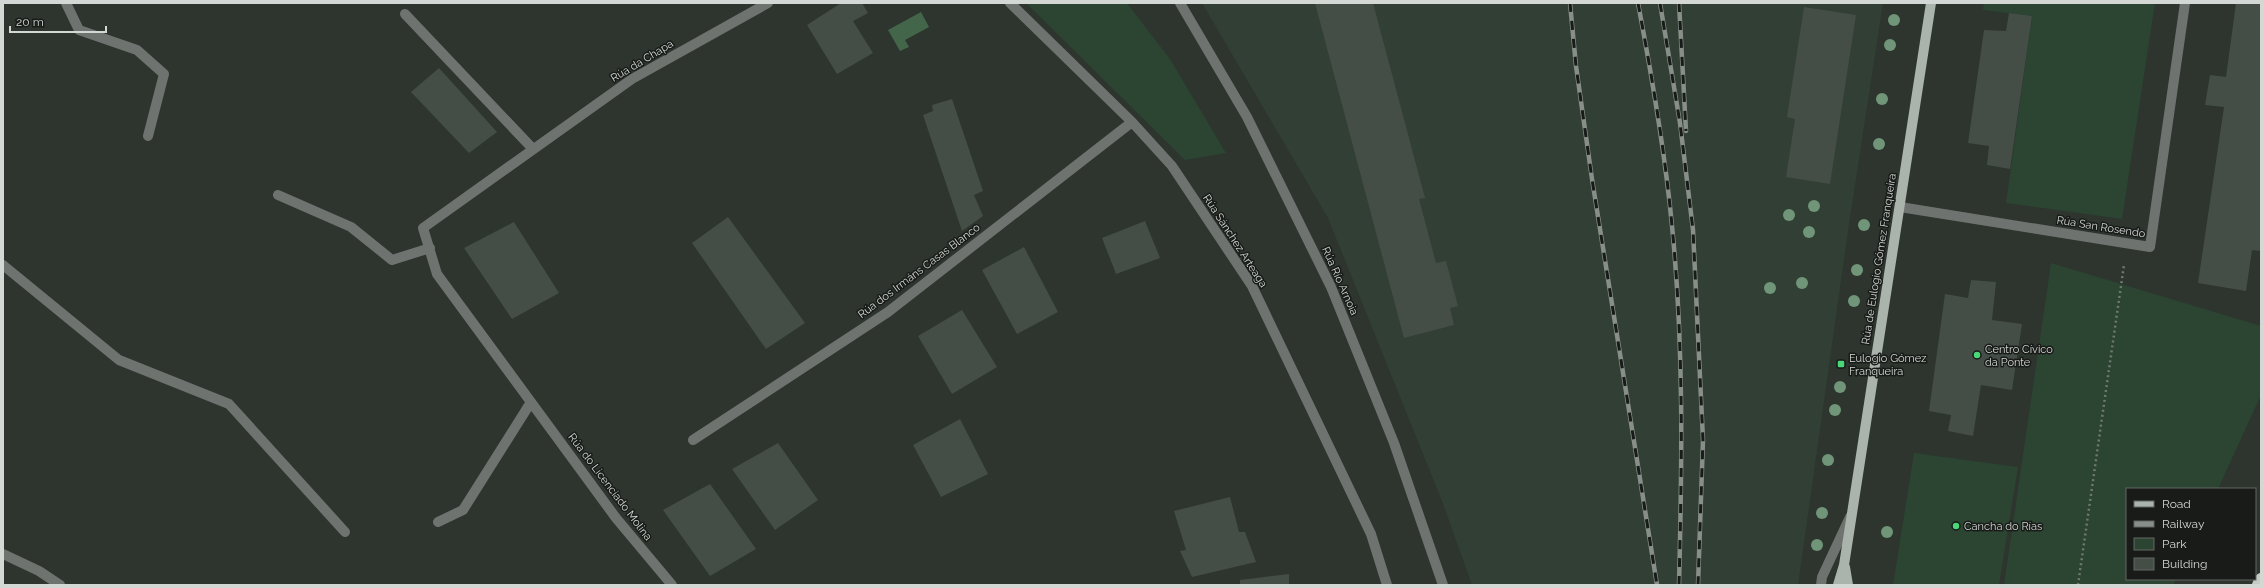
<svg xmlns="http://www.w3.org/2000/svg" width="2264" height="588" font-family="Raleway,sans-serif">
	<rect width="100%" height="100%" fill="#2d352e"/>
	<path fill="#323f34" d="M 1202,3 L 1883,3 L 1849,224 L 1798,585 L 1472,585 L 1442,501 L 1328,218 Z"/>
	<path fill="#2c4432" d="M 1026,3 L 1127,3 L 1170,59 L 1226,153 L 1185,160 Z
		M 1984,3 L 2155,3 L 2122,219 L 2006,203 L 2032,16 L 1983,10 Z
		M 2051,263 L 2261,326 L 2261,395 L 2218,489 L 2127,489 L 2127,579 L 2176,579 L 2173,585 L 2004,585 Z
		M 1914,453 L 2018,467 L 1999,585 L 1893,585 Z"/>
	<path fill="#43664b" d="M 921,12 L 929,27 L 905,40 L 909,47 L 900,51 L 888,30 Z"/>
	<path fill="#454d47" d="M 841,3 L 862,3 L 868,13 L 853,21 L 873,53 L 837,74 L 807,25 Z
		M 1315,3 L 1373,3 L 1425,198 L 1419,199 L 1436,263 L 1446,261 L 1458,306 L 1450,308 L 1454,325 L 1404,338 Z
		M 2236,3 L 2261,3 L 2261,251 L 2252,250 L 2246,291 L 2198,283 L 2224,107 L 2205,105 L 2210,75 L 2226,77 Z
		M 1804,7 L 1856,15 L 1830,184 L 1786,177 L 1795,119 L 1787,117 Z
		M 2009,13 L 2032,16 L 2010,169 L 1987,165 L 1989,146 L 1968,143 L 1984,30 L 2006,31 Z
		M 439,68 L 497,132 L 469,153 L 411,92 Z
		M 952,99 L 983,191 L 974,195 L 983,216 L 962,231 L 923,115 L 933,111 L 932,105 Z
		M 728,217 L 805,323 L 766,349 L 692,243 Z
		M 1145,221 L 1160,258 L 1116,274 L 1102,238 Z
		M 514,222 L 559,293 L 512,319 L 464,248 Z
		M 1024,247 L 1058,312 L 1017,334 L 982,270 Z
		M 1971,280 L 1996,282 L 1992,320 L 2022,324 L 2012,390 L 1981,385 L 1973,436 L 1948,431 L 1951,415 L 1929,411 L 1945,294 L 1968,298 Z
		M 962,310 L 997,367 L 952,394 L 918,336 Z
		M 960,419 L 988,474 L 941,497 L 913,445 Z
		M 778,443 L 818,500 L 775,530 L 732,469 Z
		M 710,484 L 756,549 L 710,576 L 663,510 Z
		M 1230,497 L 1239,532 L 1245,532 L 1256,562 L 1192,577 L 1180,551 L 1186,550 L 1174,511 Z
		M 1289,574 L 1289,585 L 1240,585 L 1240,580 Z"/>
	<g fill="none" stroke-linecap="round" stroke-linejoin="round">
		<path stroke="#717872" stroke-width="2.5" stroke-dasharray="2 3" stroke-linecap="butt" d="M 2078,585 L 2124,265"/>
		<path stroke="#6f7370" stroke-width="10" d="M 66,3 L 79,30 L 137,50 L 164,74 L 148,136
			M 1010,3 L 1132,122 L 1172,166 L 1252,286 L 1371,534 L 1387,585
			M 1180,3 L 1247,117 L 1331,287 L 1394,443 L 1443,585
			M 405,14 L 533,149
			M 278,195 L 351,227 L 392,260 L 430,248
			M 1900,207 L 2150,247 L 2185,3
			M 3,265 L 119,360 L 229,404 L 345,532
			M 693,440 L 888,312 L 1132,122
			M 438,522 L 463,510 L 531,402
			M 3,554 L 39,571 L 60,585
			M 672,585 L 616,518 L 437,274 L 423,228 L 632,79 L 768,3
			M 1821,585 L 1822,577 L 1850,517"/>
		<path stroke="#abb3ad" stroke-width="10" d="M 1845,567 L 1848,585
			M 1838,585 L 1844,565 L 1931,3"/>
		<path stroke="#c3cdc4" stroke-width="12" d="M 2258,585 L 2261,579"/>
		<g stroke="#888f89" stroke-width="4.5">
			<path id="rail" d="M 1570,3 L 1576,66 L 1592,179 L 1657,585
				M 1638,3 C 1652,77 1665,151 1672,226 C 1684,345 1682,466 1679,585
				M 1660,3 L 1680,123 L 1693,230 L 1703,440 L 1698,585
				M 1679,3 L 1686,131"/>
		</g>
		<use href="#rail" stroke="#181b18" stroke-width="3" stroke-dasharray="9" stroke-linecap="butt"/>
	</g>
	<g fill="#709578">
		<circle cx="1894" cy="20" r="6"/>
		<circle cx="1890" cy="45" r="6"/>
		<circle cx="1882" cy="99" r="6"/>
		<circle cx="1879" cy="144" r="6"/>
		<circle cx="1814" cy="206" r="6"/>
		<circle cx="1789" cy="215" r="6"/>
		<circle cx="1864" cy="225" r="6"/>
		<circle cx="1809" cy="232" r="6"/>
		<circle cx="1857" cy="270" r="6"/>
		<circle cx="1802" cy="283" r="6"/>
		<circle cx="1770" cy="288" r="6"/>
		<circle cx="1854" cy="301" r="6"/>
		<circle cx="1840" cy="387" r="6"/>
		<circle cx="1835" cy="410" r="6"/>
		<circle cx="1828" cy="460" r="6"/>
		<circle cx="1822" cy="513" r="6"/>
		<circle cx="1887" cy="532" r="6"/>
		<circle cx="1817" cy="545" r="6"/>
	</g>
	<g fill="#49d778" stroke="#181b18" stroke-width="1.5">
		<circle cx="1977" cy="355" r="4"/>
		<rect x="1837" y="360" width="8" height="8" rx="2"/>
		<circle cx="1956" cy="526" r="4"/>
	</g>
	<g text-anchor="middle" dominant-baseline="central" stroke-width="3" stroke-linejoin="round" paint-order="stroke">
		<g font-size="11" fill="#d3d8d4" stroke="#181b18">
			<text transform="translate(642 61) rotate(-31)">Rúa da Chapa</text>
			<text transform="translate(2101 227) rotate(9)">Rúa San Rosendo</text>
			<text transform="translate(1235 241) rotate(57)">Rúa Sánchez Arteaga</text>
			<text transform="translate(1879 259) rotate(-81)">Rúa de Eulogio Gómez Franqueira</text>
			<text transform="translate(919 271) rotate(-37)">Rúa dos Irmáns Casas Blanco</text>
			<text transform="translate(1340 281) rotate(66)">Rúa Río Arnoia</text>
			<text transform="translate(610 487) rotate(53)">Rúa do Licenciado Molina</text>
		</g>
		<g font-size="11" fill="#d3d8d4" stroke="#181b18" text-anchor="start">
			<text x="1985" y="349">Centro Cívico<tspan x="1985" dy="13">da Ponte</tspan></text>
			<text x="1849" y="358">Eulogio Gómez<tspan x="1849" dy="13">Franqueira</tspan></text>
			<text x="1964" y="526">Cancha do Rías</text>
		</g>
	</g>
	<rect width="2264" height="588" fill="none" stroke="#d3d8d4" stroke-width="8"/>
	<rect x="2126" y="488" width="130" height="92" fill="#181b18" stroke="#636763"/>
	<rect x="2134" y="501" width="20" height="6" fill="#abb3ad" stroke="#636763"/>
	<text x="2162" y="508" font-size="12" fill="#d3d8d4">Road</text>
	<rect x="2134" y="521" width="20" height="6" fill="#888f89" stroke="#636763"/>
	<text x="2162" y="528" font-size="12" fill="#d3d8d4">Railway</text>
	<rect x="2134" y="538" width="20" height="12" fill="#2c4432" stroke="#636763"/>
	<text x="2162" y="548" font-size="12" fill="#d3d8d4">Park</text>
	<rect x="2134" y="558" width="20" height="12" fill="#454d47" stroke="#636763"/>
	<text x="2162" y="568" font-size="12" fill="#d3d8d4">Building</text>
	<path d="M10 26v6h96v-6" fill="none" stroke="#d3d8d4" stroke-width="2"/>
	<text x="16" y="26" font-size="12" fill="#d3d8d4" stroke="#181b18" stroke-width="3" paint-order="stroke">20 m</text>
</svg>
